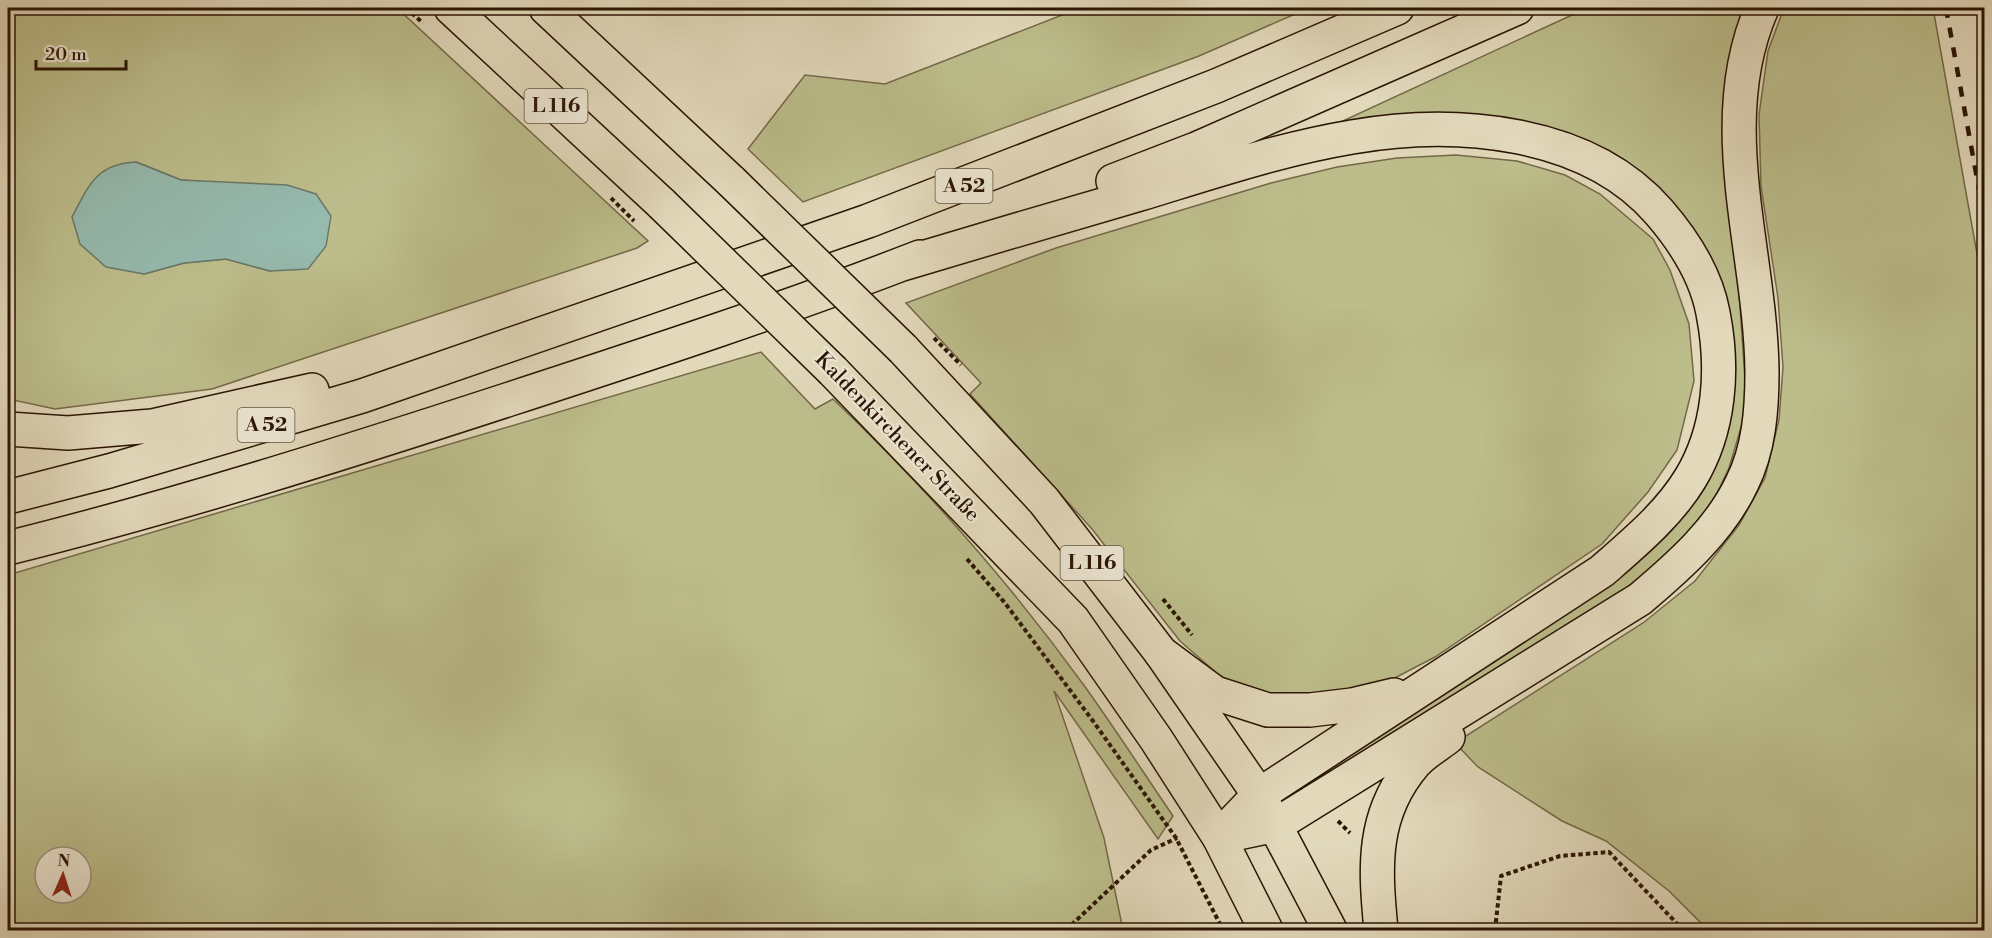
<svg xmlns="http://www.w3.org/2000/svg" width="1992" height="938" font-family="'Libre Bodoni',serif">
	<rect width="100%" height="100%" fill="#e2d9bb"/>
	<filter id="stains"><feTurbulence type="fractalNoise" baseFrequency=".00333" numOctaves="4"/><feColorMatrix values="0 0 0 0 .2 0 0 0 0 .09 0 0 0 0 .02 0 0 0 .5 -.17"/></filter>
	<radialGradient id="worn" r=".72"><stop offset=".6" stop-color="#630" stop-opacity="0"/><stop offset="1" stop-color="#630" stop-opacity=".3"/></radialGradient>
	<path fill="#bcbd8b" stroke="#746848" stroke-width="1.5" fill-rule="evenodd" d="M 8,8 L 397,8 L 648,241 L 637,248 L 212,389 L 55,409 L 8,399 ZM 136,162 L 181,180 L 231,184 L 270,271 L 226,259 L 184,263 L 144,274 Z
		M 1080,8 L 1309,8 L 1199,56 L 803,202 L 748,149 L 805,75 L 885,84 Z
		M 1587,8 L 1743,8 L 1729,59 L 1723,111 L 1723,152 L 1726,192 L 1737,263 L 1746,394 L 1742,424 L 1729,468 L 1711,506 L 1662,562 L 1581,620 L 1329,778 L 1323,769 L 1699,484 L 1722,307 L 1598,150 L 1334,125 Z
		M 1784,8 L 1933,8 L 1984,293 L 1984,930 L 1708,930 L 1669,891 L 1606,841 L 1562,821 L 1478,767 L 1455,743 L 1643,623 L 1695,581 L 1739,525 L 1765,478 L 1779,420 L 1783,367 L 1778,298 L 1761,186 L 1759,115 L 1768,51 Z
		M 1456,155 L 1517,161 L 1565,175 L 1600,194 L 1653,239 L 1670,270 L 1689,324 L 1694,381 L 1677,450 L 1648,492 L 1602,544 L 1435,657 L 1389,681 L 1298,703 L 1244,689 L 1219,675 L 1180,641 L 1092,529 L 970,394 L 981,383 L 906,303 L 1056,248 L 1271,183 L 1337,167 L 1397,158 Z
		M 761,352 L 815,409 L 833,399 C 924,486 1009,582 1083,684 C 1114,727 1143,772 1173,816 L 1158,839 L 1054,691 L 1104,838 L 1123,930 L 8,930 L 8,575 ZM 45,857 L 81,857 L 81,893 L 45,893 Z"/>
	<path fill="#95baae" stroke="#6b786a" stroke-width="1.5" d="M 136,162 L 181,180 L 287,185 L 316,194 L 331,216 L 326,246 L 308,269 L 270,271 L 226,259 L 184,263 L 144,274 L 106,267 L 80,244 L 72,217 C 89,185 96,164 136,162 Z"/>
	<g fill="none" stroke-linecap="round" stroke-linejoin="round">
		<g stroke="#2b1404" stroke-width="36">
			<path id="primary" d="M 451,8 L 662,204
				M 546,8 L 732,182
				M 903,349 L 1044,501 L 1161,653 L 1259,795 L 1330,930
				M 833,371 L 1073,620 L 1156,739 L 1219,837 L 1266,930"/>
		</g>
		<g stroke="#2b1404" stroke-width="36">
			<path id="highway" d="M 1113,181 L 1196,149 L 1517,8
				M 899,265 C 979,241 1060,217 1140,194 C 1209,173 1280,149 1352,137 C 1454,119 1587,129 1659,212 C 1685,242 1706,275 1713,313 C 1724,369 1720,430 1690,479 C 1668,515 1633,544 1602,571 L 1259,795 L 1219,837
				M 8,429 L 68,433 L 152,426 L 312,390
				M 8,497 L 109,471 L 362,396 L 868,221 L 1216,86 L 1397,8
				M 8,548 C 177,506 344,453 510,399 C 648,354 786,309 920,257
				M 1161,653 L 1215,693 L 1268,710 L 1310,710 L 1352,705 L 1394,695
				M 1219,837 L 1276,825 L 1640,599 C 1679,566 1720,530 1742,483 C 1759,449 1762,410 1762,372 C 1761,252 1711,124 1762,8
				M 1381,930 C 1375,868 1371,814 1415,763 C 1424,753 1438,745 1448,737"/>
		</g>
		<path stroke="#2b1404" stroke-width="4" stroke-dasharray="4.5 3" stroke-linecap="butt" d="M 406,8 L 423,23
			M 967,559 L 1005,603 L 1093,721 L 1176,838 L 1223,930
			M 1163,599 L 1192,635
			M 1338,821 L 1350,833
			M 1066,930 L 1151,850 L 1177,838
			M 1495,930 L 1501,876 L 1560,856 L 1609,852 L 1683,930"/>
		<use href="#primary" stroke="#e2d9bb" stroke-width="33"/>
		<use href="#highway" stroke="#e2d9bb" stroke-width="33"/>
		<path stroke="#2b1404" stroke-width="4.5" stroke-dasharray="10 10" stroke-linecap="butt" d="M 1946,8 L 1984,217"/>
		<g stroke="#2b1404" stroke-width="36" stroke-linecap="butt">
			<path id="primary-bridge" d="M 732,182 L 903,349
				M 662,204 L 833,371"/>
		</g>
		<path stroke="#2b1404" stroke-width="4" stroke-dasharray="4.5 3" stroke-linecap="butt" d="M 611,198 L 634,221
			M 934,338 L 961,365"/>
		<use href="#primary-bridge" stroke="#e2d9bb" stroke-width="33"/>
	</g>
	<g text-anchor="middle" dominant-baseline="central" stroke-width="4.5" stroke-linejoin="round" paint-order="stroke">
		<g fill="#ece6d3" stroke="#655342" stroke-width="1.5">
			<rect x="524.5" y="89" width="63" height="34" rx="4.5"/>
			<rect x="935.5" y="169" width="57" height="34" rx="4.5"/>
			<rect x="237.5" y="408" width="57" height="34" rx="4.5"/>
			<rect x="1060.5" y="546" width="63" height="34" rx="4.5"/>
		</g>
		<g font-size="20" font-weight="bold" fill="#2b1404">
			<text x="556" y="106">L 116</text>
			<text x="964" y="186">A 52</text>
			<text x="266" y="425">A 52</text>
			<text x="1092" y="563">L 116</text>
		</g>
		<g font-size="21" fill="#2b1404" stroke="#ece6d3">
			<text transform="translate(897 437) rotate(46)">Kaldenkirchener Straße</text>
		</g>
	</g>
	<rect width="1992" height="938" fill="none" stroke="#e2d9bb" stroke-width="30"/>
	<rect x="9" y="9" width="1974" height="920" fill="none" stroke="#2b1404" stroke-width="3"/>
	<rect x="15" y="15" width="1962" height="908" fill="none" stroke="#2b1404" stroke-width="1.5"/>
	<g transform="translate(63 875) rotate(3)"><circle r="28" fill="#ece6d3" stroke="#9f9280" stroke-width="1.5"/>
	<path d="M0-4.5L10 22L0 15L-10 22Z" fill="#8f2418"/>
	<text y="-9" font-size="16" font-weight="bold" text-anchor="middle" fill="#2b1404">N</text>
	</g>
	<path d="M36 60v9h90v-9" fill="none" stroke="#2b1404" stroke-width="3"/>
	<text x="45" y="60" font-size="18" fill="#2b1404" stroke="#ece6d3" stroke-width="4.5" paint-order="stroke">20 m</text>
	<rect width="100%" height="100%" filter="url(#stains)"/>
	<rect width="100%" height="100%" fill="url(#worn)"/>
</svg>
